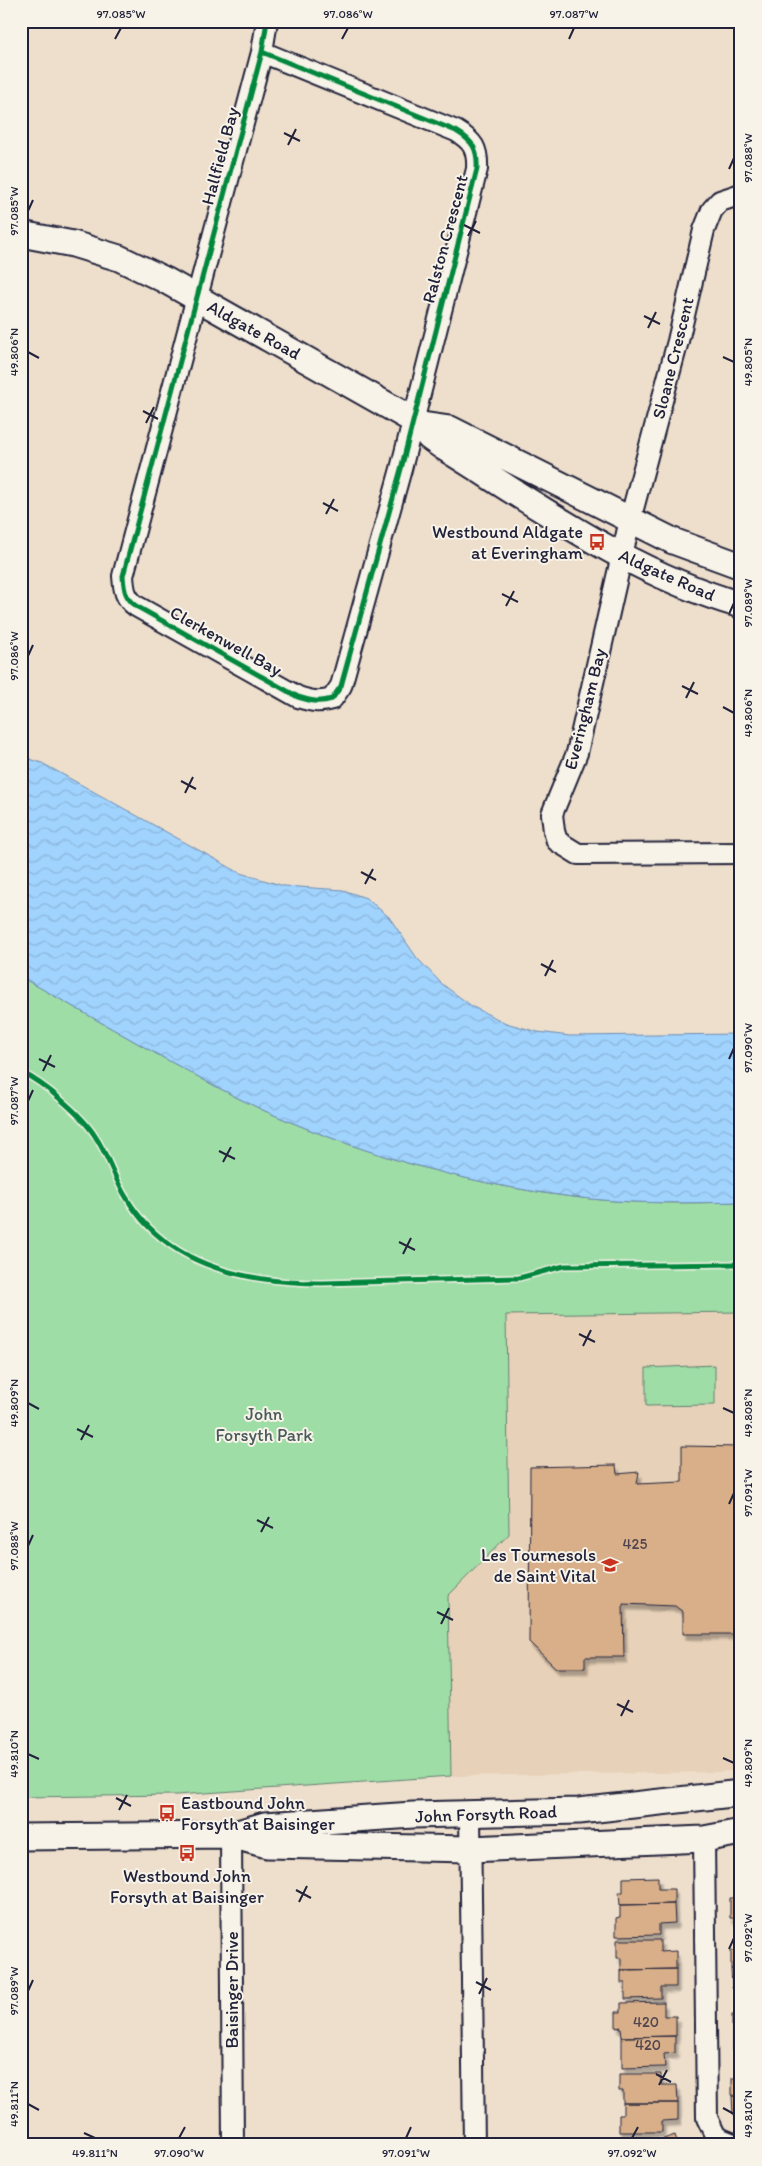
<svg xmlns="http://www.w3.org/2000/svg" width="762" height="2166" font-family="Itim,sans-serif">
	<defs>
		<pattern id="water-waves" width="16" height="10" patternUnits="userSpaceOnUse" patternTransform="scale(1.25)"><rect width="16" height="10" fill="#a0d3fe"/><path d="M0 5q4-4 8 0t8 0" fill="none" stroke="#8ab5db"/></pattern>
		<filter id="shadow"><feDropShadow dx="3" dy="5.5" stdDeviation="1" flood-color="#0004"/></filter>
	</defs>
	<rect width="100%" height="100%" fill="#eedfcc"/>
	<filter id="ink" filterUnits="userSpaceOnUse"><feTurbulence type="fractalNoise" baseFrequency=".02" numOctaves="2"/><feDisplacementMap in="SourceGraphic" scale="10" xChannelSelector="R" yChannelSelector="G"/><feConvolveMatrix kernelMatrix="1 2 1 2 8 2 1 2 1" color-interpolation-filters="sRGB"/></filter>
	<g filter="url(#ink)">
		<path fill="#e7d1b8" d="M 741,1312 L 741,1770 L 719,1772 L 451,1776 L 448,1596 L 509,1534 L 506,1315 Z"/>
		<path fill="#9fdda6" stroke="#608070" d="M 21,977 C 68,1004 115,1030 162,1057 C 196,1075 229,1095 265,1111 C 369,1157 477,1187 591,1199 C 640,1204 691,1203 741,1202 L 741,1312 L 506,1315 L 509,1534 L 448,1596 L 451,1776 L 176,1795 L 21,1797 Z
			M 715,1365 L 715,1405 L 646,1406 L 646,1368 Z"/>
		<path fill="url(#water-waves)" stroke="#6e8cb0" d="M 21,756 L 42,763 L 240,873 L 284,886 L 343,890 L 366,898 L 389,917 L 417,958 L 442,984 L 473,1007 L 506,1023 L 538,1032 L 570,1036 L 741,1034 L 741,1202 C 691,1203 640,1204 591,1199 C 477,1187 369,1157 265,1111 C 229,1095 196,1075 162,1057 C 115,1030 68,1004 21,977 Z"/>
		<path fill="#d8af89" stroke="#22223b" filter="url(#shadow)" d="M 682,1446 L 741,1447 L 741,1634 L 683,1634 L 683,1612 L 675,1606 L 623,1604 L 624,1657 L 585,1657 L 585,1668 L 556,1668 L 529,1642 L 530,1467 L 616,1465 L 617,1474 L 639,1472 L 637,1484 L 682,1482 Z
			M 658,1877 L 658,1889 L 674,1889 L 674,1904 L 620,1905 L 619,1892 L 623,1892 L 623,1878 Z
			M 730,1898 L 741,1898 L 741,1918 L 730,1918 Z
			M 674,1904 L 675,1923 L 659,1924 L 659,1935 L 616,1936 L 616,1918 L 620,1917 L 620,1905 Z
			M 617,1940 L 660,1940 L 660,1952 L 676,1951 L 676,1969 L 621,1970 L 621,1958 L 617,1958 Z
			M 731,1951 L 741,1951 L 741,1969 L 731,1969 Z
			M 676,1969 L 676,1987 L 661,1987 L 661,1998 L 625,1999 L 625,1983 L 621,1983 L 621,1970 Z
			M 731,1969 L 741,1969 L 741,1988 L 732,1988 Z
			M 664,2002 L 664,2016 L 676,2016 L 676,2036 L 622,2037 L 621,2027 L 616,2028 L 616,2012 L 621,2012 L 621,2003 Z
			M 741,2014 L 741,2032 L 732,2033 L 732,2015 Z
			M 741,2032 L 741,2051 L 732,2051 L 732,2033 Z
			M 675,2036 L 675,2053 L 664,2054 L 665,2067 L 622,2068 L 622,2037 Z
			M 619,2074 L 661,2074 L 661,2085 L 677,2085 L 678,2103 L 623,2103 L 623,2091 L 619,2091 Z
			M 732,2078 L 741,2078 L 741,2096 L 732,2096 Z
			M 732,2096 L 741,2096 L 741,2114 L 733,2114 Z
			M 623,2103 L 678,2103 L 678,2120 L 662,2121 L 662,2132 L 619,2132 L 619,2115 L 623,2115 Z
			M 675,2135 L 678,2145 L 646,2145 Z"/>
		<g fill="none" stroke-linecap="round" stroke-linejoin="round">
			<g stroke="#22223b" stroke-width="24">
				<path id="minor" d="M 262,52 L 456,131 C 473,141 478,149 477,169 L 401,469 L 341,686 L 332,699 C 319,703 311,701 298,697 L 136,606 C 125,598 124,590 123,576 L 262,52 L 267,21
					M 741,194 L 720,201 L 712,210 L 704,230 L 678,341 L 630,520 L 577,753 L 552,814 L 554,831 L 557,841 L 578,854 L 741,853
					M 470,1814 L 474,2145
					M 231,1835 L 233,2145
					M 704,1839 L 707,2118 L 716,2137 L 736,2145"/>
			</g>
			<g stroke="#22223b" stroke-width="29">
				<path id="tertiary" d="M 21,234 L 73,244 L 119,258 L 165,280 L 422,425 L 450,429 L 673,541 L 741,566
					M 422,425 L 429,437 L 443,447 C 538,506 632,574 741,605
					M 231,1835 L 267,1845 L 470,1849 L 704,1839 L 741,1832
					M 21,1837 L 231,1835 L 265,1825 L 413,1815 L 579,1811 L 741,1793"/>
			</g>
			<use href="#minor" stroke="#f7f3e8" stroke-width="20"/>
			<use href="#tertiary" stroke="#f7f3e8" stroke-width="25"/>
			<g stroke="#f7f3e8" stroke-width="8">
				<path id="cycleway" d="M 262,52 L 456,131 C 473,141 478,149 477,169 L 401,469 L 341,686 L 332,699 C 319,703 311,701 298,697 L 136,606 C 125,598 124,590 123,576 L 262,52 L 267,21
					M 21,1072 C 44,1083 82,1115 95,1136 C 108,1155 114,1178 126,1197 C 166,1266 248,1283 322,1283 L 519,1278 L 564,1266 L 741,1264"/>
			</g>
			<use href="#cycleway" stroke="#00873e" stroke-width="5"/>
		</g>
	</g>
	<path fill="none" stroke="#22223b" stroke-width="2" d="M 115,39 L 121,28M 342,39 L 348,28M 569,39 L 574,28M 284,133 L 300,141M 288,145 L 296,129M 729,169 L 734,158M 28,211 L 33,200M 464,225 L 480,233M 468,236 L 476,221M 644,316 L 660,324M 648,328 L 656,312M 28,352 L 39,358M 723,357 L 734,362M 143,411 L 158,419M 146,423 L 154,407M 323,503 L 338,511M 326,514 L 334,499M 502,594 L 518,602M 506,606 L 514,591M 729,614 L 734,603M 28,656 L 33,645M 682,686 L 698,694M 686,698 L 694,682M 723,707 L 734,713M 181,781 L 196,789M 185,793 L 193,777M 361,872 L 376,880M 365,884 L 373,869M 541,964 L 556,972M 545,976 L 553,960M 39,1059 L 55,1067M 729,1059 L 734,1048M 43,1071 L 51,1055M 28,1101 L 33,1090M 219,1151 L 235,1159M 223,1162 L 231,1147M 399,1242 L 415,1250M 403,1254 L 411,1238M 579,1334 L 595,1342M 583,1346 L 591,1330M 28,1403 L 39,1409M 723,1408 L 734,1413M 77,1429 L 93,1437M 81,1440 L 89,1425M 729,1504 L 734,1493M 257,1520 L 273,1528M 261,1532 L 269,1517M 28,1546 L 33,1535M 437,1612 L 453,1620M 441,1624 L 449,1608M 617,1704 L 633,1712M 621,1716 L 629,1700M 28,1754 L 39,1759M 723,1758 L 734,1763M 116,1798 L 131,1806M 119,1810 L 127,1795M 296,1890 L 311,1898M 299,1902 L 307,1886M 729,1949 L 734,1938M 476,1982 L 491,1990M 28,1991 L 33,1980M 479,1994 L 487,1978M 656,2074 L 671,2082M 659,2085 L 667,2070M 28,2104 L 39,2110M 723,2108 L 734,2114M 84,2133 L 95,2138M 179,2138 L 185,2127M 406,2138 L 411,2127M 632,2138 L 638,2127"/>
	<defs>
		<g id="bus-bare" transform="scale(1.35)"><path d="M-5-6H5V4H4V6H2V4H-2V6H-4V4H-5ZM-3.5-4V0h7V-4ZM-3.5 1.2v1.5H-2V1.2ZM2 1.2v1.5H3.5V1.2Z" fill="#c8321e" stroke="#f7f3e8" stroke-width="2.5" paint-order="stroke"/></g>
		<g id="school-bare" transform="scale(1.35)"><path d="M0-5L7-2L0 1L-7-2ZM-4 1L0 2.5L4 1V4Q0 6-4 4Z" fill="#c8321e" stroke="#f7f3e8" stroke-width="2.5" paint-order="stroke"/></g>
	</defs>
	<g fill-rule="evenodd">
		<use href="#bus-bare" x="597" y="542"/>
		<use href="#school-bare" x="610" y="1565"/>
		<use href="#bus-bare" x="167" y="1813"/>
		<use href="#bus-bare" x="187" y="1853"/>
	</g>
	<g text-anchor="middle" dominant-baseline="central" stroke-width="4" stroke-linejoin="round" paint-order="stroke">
		<g font-size="15" fill="#50454e">
			<text x="635" y="1544">425</text>
			<text x="646" y="2022">420</text>
			<text x="648" y="2045">420</text>
		</g>
		<g font-size="18" fill="#22223b" stroke="#f7f3e8">
			<text transform="translate(220 156) rotate(-75)">Hallfield Bay</text>
			<text transform="translate(445 239) rotate(-75)">Ralston Crescent</text>
			<text transform="translate(254 330) rotate(29)">Aldgate Road</text>
			<text transform="translate(673 358) rotate(-76)">Sloane Crescent</text>
			<text transform="translate(667 575) rotate(24)">Aldgate Road</text>
			<text transform="translate(226 641) rotate(29)">Clerkenwell Bay</text>
			<text transform="translate(585 709) rotate(-76)">Everingham Bay</text>
			<text transform="translate(486 1814) rotate(-2)">John Forsyth Road</text>
			<text transform="translate(232 1990) rotate(-90)">Baisinger Drive</text>
		</g>
		<g font-size="18" fill="#22223b" stroke="#f7f3e8" text-anchor="end">
			<text x="583" y="532">Westbound Aldgate<tspan x="583" dy="21">at Everingham</tspan></text>
			<text x="596" y="1555">Les Tournesols<tspan x="596" dy="21">de Saint Vital</tspan></text>
			<text x="181" y="1803" text-anchor="start">Eastbound John<tspan x="181" dy="21">Forsyth at Baisinger</tspan></text>
			<text x="187" y="1876" text-anchor="middle">Westbound John<tspan x="187" dy="21">Forsyth at Baisinger</tspan></text>
		</g>
		<g font-size="18" fill="#485a5b" stroke="#f7f3e8">
			<text x="264" y="1414">John<tspan x="264" dy="21">Forsyth Park</tspan></text>
		</g>
	</g>
	<rect width="762" height="2166" fill="none" stroke="#f7f3e8" stroke-width="55"/>
	<rect x="28" y="28" width="706" height="2110" fill="none" stroke="#22223b" stroke-width="2"/>
	<g font-size="12" text-anchor="middle" fill="#22223b">
		<text x="121" y="18">97.085°W</text>
		<text x="348" y="18">97.086°W</text>
		<text x="574" y="18">97.087°W</text>
		<text transform="translate(748 158) rotate(-90)" y="4">97.088°W</text>
		<text transform="translate(14 211) rotate(-90)" y="4">97.085°W</text>
		<text transform="translate(14 352) rotate(-90)" y="4">49.806°N</text>
		<text transform="translate(748 362) rotate(-90)" y="4">49.805°N</text>
		<text transform="translate(748 603) rotate(-90)" y="4">97.089°W</text>
		<text transform="translate(14 656) rotate(-90)" y="4">97.086°W</text>
		<text transform="translate(748 713) rotate(-90)" y="4">49.806°N</text>
		<text transform="translate(748 1048) rotate(-90)" y="4">97.090°W</text>
		<text transform="translate(14 1101) rotate(-90)" y="4">97.087°W</text>
		<text transform="translate(14 1403) rotate(-90)" y="4">49.809°N</text>
		<text transform="translate(748 1413) rotate(-90)" y="4">49.808°N</text>
		<text transform="translate(748 1493) rotate(-90)" y="4">97.091°W</text>
		<text transform="translate(14 1546) rotate(-90)" y="4">97.088°W</text>
		<text transform="translate(14 1754) rotate(-90)" y="4">49.810°N</text>
		<text transform="translate(748 1763) rotate(-90)" y="4">49.809°N</text>
		<text transform="translate(748 1938) rotate(-90)" y="4">97.092°W</text>
		<text transform="translate(14 1991) rotate(-90)" y="4">97.089°W</text>
		<text transform="translate(14 2104) rotate(-90)" y="4">49.811°N</text>
		<text transform="translate(748 2114) rotate(-90)" y="4">49.810°N</text>
		<text x="95" y="2157">49.811°N</text>
		<text x="179" y="2157">97.090°W</text>
		<text x="406" y="2157">97.091°W</text>
		<text x="632" y="2157">97.092°W</text>
	</g>
</svg>
